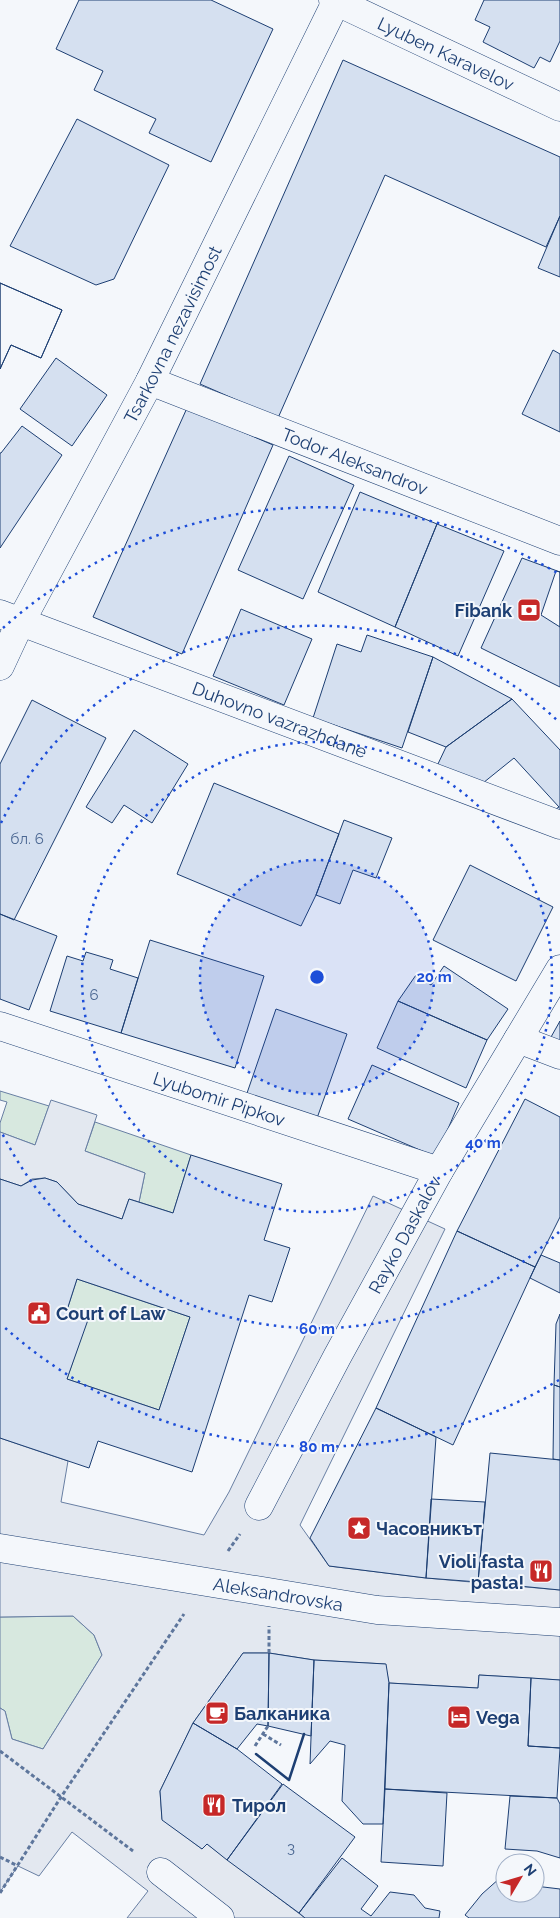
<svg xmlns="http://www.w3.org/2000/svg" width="560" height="1918" font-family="Raleway,sans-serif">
	<rect width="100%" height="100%" fill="#f4f7fb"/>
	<path fill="#d7e8df" stroke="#687fa3" d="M 0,1091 L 49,1106 L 35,1145 L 0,1132 L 0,1123 L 7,1102 L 0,1100 Z
		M 95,1122 L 191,1155 L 173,1213 L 139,1202 L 145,1173 L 85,1151 Z
		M 77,1279 L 190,1317 L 159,1410 L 67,1379 L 88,1317 L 67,1310 Z
		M 73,1616 L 94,1635 L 102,1655 L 43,1749 L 12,1739 L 5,1711 L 0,1708 L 0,1617 Z"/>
	<path fill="#e3e8f0" stroke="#687fa3" d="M 51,1100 L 97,1115 L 85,1151 L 145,1173 L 139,1202 L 129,1199 L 122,1219 L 78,1204 L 57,1182 L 45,1178 L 32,1179 L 21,1186 L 0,1179 L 0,1132 L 35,1145 Z
		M 373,1196 L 445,1229 L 300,1525 L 329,1566 L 426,1578 L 560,1590 L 560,1680 L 479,1675 L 478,1688 L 389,1683 L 385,1664 L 314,1660 L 269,1653 L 243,1653 L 193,1723 L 160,1791 L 162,1819 L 202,1849 L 207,1844 L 305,1918 L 127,1918 L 148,1891 L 72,1832 L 39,1876 L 18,1866 L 0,1892 L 0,1708 L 5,1711 L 12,1739 L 43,1749 L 102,1655 L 94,1635 L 73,1616 L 0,1617 L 0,1438 L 68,1461 L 61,1502 L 204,1535 L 229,1492 Z"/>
	<path fill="#d5e0f0" stroke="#1d3f73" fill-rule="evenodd" d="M 79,0 L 211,0 L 273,29 L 211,162 L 149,133 L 156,119 L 94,90 L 103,71 L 56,49 Z
		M 484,0 L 560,0 L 560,41 L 550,62 L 540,57 L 534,68 L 483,42 L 490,27 L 475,20 Z
		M 343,60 L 560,157 L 560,216 L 546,247 L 385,175 L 278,418 L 200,384 Z
		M 77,119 L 169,165 L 114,279 L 96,285 L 10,246 Z
		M 560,216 L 560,277 L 538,268 Z
		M 0,283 L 62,310 L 41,358 L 11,345 L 0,369 Z
		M 0,283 L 62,310 L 41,358 L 11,345 L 0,369 Z
		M 553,350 L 560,354 L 560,432 L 522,414 Z
		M 56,358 L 107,395 L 72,446 L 20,409 Z
		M 187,408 L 273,445 L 182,654 L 93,617 Z
		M 22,426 L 62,455 L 0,548 L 0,453 L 1,453 Z
		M 289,456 L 354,485 L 303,599 L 238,570 Z
		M 360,492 L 437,524 L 395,627 L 318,592 Z
		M 437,524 L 504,551 L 458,656 L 395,627 Z
		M 522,558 L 560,572 L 560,687 L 481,648 Z
		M 556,571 L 560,572 L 560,627 L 541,615 Z
		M 241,609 L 312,639 L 284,705 L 213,676 Z
		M 367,635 L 433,657 L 402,748 L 313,718 L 337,644 L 361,652 Z
		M 433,657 L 512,699 L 446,747 L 408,732 Z
		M 512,699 L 560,750 L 560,818 L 549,813 L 559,807 L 514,758 L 483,783 L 437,766 L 446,747 Z
		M 32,700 L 106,738 L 14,920 L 0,914 L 0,764 Z
		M 134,730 L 188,764 L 152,823 L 124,805 L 112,823 L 86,807 Z
		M 214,783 L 339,834 L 316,895 L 301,926 L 177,874 Z
		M 344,820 L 392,838 L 376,878 L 353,870 L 340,904 L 316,895 Z
		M 470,865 L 553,907 L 516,981 L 433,940 Z
		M 0,914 L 57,936 L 29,1010 L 0,999 Z
		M 150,940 L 264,976 L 235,1068 L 121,1033 Z
		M 86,952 L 113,960 L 110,969 L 138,978 L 121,1033 L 50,1011 L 67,956 L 83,961 Z
		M 444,966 L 508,1009 L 487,1040 L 398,1001 L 416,975 L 431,985 Z
		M 398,1001 L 487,1040 L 466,1088 L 377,1048 Z
		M 276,1009 L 347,1034 L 316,1121 L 246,1096 Z
		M 560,1021 L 560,1041 L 551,1037 Z
		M 372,1065 L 459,1103 L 436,1157 L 348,1119 Z
		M 525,1099 L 560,1117 L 560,1217 L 535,1267 L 457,1231 Z
		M 191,1155 L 282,1184 L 264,1240 L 290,1248 L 272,1302 L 249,1295 L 192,1472 L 98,1441 L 89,1468 L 0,1438 L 0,1179 L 21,1186 L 32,1180 L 45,1178 L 57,1182 L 78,1204 L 122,1219 L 129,1199 L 173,1213 ZM 77,1279 L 190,1317 L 159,1410 L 67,1379 L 89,1317 L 67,1310 Z
		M 457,1231 L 535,1267 L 453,1445 L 376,1408 Z
		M 541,1255 L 560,1263 L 560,1293 L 530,1278 Z
		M 560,1314 L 560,1387 L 554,1385 L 556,1324 Z
		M 554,1385 L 560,1387 L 560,1460 L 553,1459 Z
		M 376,1408 L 436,1437 L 426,1578 L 329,1566 L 310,1538 Z
		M 490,1453 L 560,1460 L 560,1590 L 478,1582 Z
		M 431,1499 L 485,1502 L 478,1582 L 426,1578 Z
		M 243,1653 L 269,1653 L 268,1726 L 257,1724 L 237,1749 L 193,1723 Z
		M 269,1653 L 314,1660 L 311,1736 L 268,1726 Z
		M 314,1660 L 386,1664 L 389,1683 L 383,1824 L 363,1824 L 342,1801 L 345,1745 L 330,1741 L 310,1764 Z
		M 479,1675 L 531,1678 L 528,1746 L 560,1748 L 557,1798 L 385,1789 L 389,1683 L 478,1688 Z
		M 531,1678 L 560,1680 L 560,1748 L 528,1746 Z
		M 193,1723 L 237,1749 L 282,1784 L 227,1860 L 207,1844 L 202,1849 L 162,1820 L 160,1791 Z
		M 283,1784 L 355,1837 L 299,1913 L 227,1860 Z
		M 385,1789 L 447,1793 L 443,1866 L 381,1862 Z
		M 510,1796 L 557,1798 L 560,1804 L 560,1858 L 537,1851 L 505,1849 Z
		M 342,1858 L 378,1886 L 361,1909 L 371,1916 L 390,1892 L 414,1895 L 425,1908 L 440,1911 L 439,1918 L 305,1918 L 299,1913 Z
		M 500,1878 L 505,1879 L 505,1893 L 535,1893 L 535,1886 L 560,1889 L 560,1918 L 469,1918 L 465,1915 L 482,1894 Z"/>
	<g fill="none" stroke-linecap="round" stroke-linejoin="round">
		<g stroke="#1d3f73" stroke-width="29">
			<g id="minor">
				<path id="s1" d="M 333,0 L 560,107"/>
				<path id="s2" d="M 150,381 L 560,541"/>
				<path id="s3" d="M 0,614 L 560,825"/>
				<path id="s4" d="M 0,666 L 20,623 L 150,381 L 337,0"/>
				<path id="s5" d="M 0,1026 L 439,1171"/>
				<path d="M 518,1039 L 560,1055"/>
				<path id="s6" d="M 259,1506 L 337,1357 L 439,1171 L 560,969"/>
				<path id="s7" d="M 0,1548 L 377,1610 L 560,1622"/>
				<path d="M 161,1872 L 220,1918"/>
			</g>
		</g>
		<path stroke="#5e769c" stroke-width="3" stroke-dasharray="4 2.5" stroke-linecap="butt" d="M 228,1551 L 240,1534
			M 269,1653 L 269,1626
			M 263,1734 L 281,1745
			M 255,1746 L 268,1726
			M 0,1751 L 133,1851
			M 0,1857 L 18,1866
			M 0,1893 L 61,1797 L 184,1614"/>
		<use href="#minor" stroke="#f4f7fb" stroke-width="28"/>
		<path stroke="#1d3f73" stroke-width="2.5" d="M 256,1754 L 289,1780 L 304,1734"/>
	</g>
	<circle cx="317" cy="977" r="117" fill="#1d4ed8" fill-opacity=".12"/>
	<g fill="none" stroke="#1d4ed8" stroke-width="2.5" stroke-dasharray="2.5 5">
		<circle cx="317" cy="977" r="117"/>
		<circle cx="317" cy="977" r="235"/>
		<path d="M559 1232A352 352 0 0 1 1 1131M1 823A352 352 0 0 1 559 722"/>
		<path d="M559 1380A470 470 0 0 1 3 1326M3 628A470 470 0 0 1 559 574"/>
	</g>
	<defs>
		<g id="bank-square" transform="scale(1.25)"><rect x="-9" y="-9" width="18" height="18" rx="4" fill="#c62828" stroke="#f4f7fb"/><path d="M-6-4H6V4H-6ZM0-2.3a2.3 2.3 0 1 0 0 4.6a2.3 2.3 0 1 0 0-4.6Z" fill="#fff"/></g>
		<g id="civic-square" transform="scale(1.25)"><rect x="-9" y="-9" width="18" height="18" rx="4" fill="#c62828" stroke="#f4f7fb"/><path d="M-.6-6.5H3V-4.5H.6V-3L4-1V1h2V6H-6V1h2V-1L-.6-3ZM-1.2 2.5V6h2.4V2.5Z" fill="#fff"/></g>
		<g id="sight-square" transform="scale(1.25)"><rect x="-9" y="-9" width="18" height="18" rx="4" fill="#c62828" stroke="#f4f7fb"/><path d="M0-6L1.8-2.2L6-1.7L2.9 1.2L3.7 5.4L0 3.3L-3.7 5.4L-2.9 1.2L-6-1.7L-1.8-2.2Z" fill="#fff"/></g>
		<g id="restaurant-square" transform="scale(1.25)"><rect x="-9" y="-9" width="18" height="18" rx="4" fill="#c62828" stroke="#f4f7fb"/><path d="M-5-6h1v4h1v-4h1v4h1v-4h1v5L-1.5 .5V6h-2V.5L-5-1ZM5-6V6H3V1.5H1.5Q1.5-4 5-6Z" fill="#fff"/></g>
		<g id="cafe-square" transform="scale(1.25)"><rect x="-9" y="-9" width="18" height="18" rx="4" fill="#c62828" stroke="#f4f7fb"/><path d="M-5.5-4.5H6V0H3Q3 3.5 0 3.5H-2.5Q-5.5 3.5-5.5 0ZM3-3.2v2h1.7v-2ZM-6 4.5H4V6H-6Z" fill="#fff"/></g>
		<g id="hotel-square" transform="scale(1.25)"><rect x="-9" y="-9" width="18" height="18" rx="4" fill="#c62828" stroke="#f4f7fb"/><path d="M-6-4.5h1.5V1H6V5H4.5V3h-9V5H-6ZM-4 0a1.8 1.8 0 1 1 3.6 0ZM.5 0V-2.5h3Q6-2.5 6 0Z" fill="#fff"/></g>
	</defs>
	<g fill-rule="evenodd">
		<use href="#bank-square" x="529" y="610"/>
		<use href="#civic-square" x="39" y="1313"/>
		<use href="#sight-square" x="359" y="1528"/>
		<use href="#restaurant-square" x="541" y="1571"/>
		<use href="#cafe-square" x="217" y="1713"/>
		<use href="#hotel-square" x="459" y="1717"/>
		<use href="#restaurant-square" x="214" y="1805"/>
	</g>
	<g text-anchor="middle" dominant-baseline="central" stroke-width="4" stroke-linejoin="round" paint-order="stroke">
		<g font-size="15" fill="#4b6792">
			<text x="27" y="839">бл. 6</text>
			<text x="94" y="995">6</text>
			<text x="291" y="1848">3</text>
		</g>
		<g font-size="18" fill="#1d3f73" stroke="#f4f7fb">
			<text stroke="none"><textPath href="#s1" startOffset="125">Lyuben Karavelov</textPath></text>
			<text stroke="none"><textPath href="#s4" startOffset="374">Tsarkovna nezavisimost</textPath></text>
			<text stroke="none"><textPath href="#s2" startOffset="220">Todor Aleksandrov</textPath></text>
			<text stroke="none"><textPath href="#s3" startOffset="299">Duhovno vazrazhdane</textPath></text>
			<text stroke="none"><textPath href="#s5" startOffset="231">Lyubomir Pipkov</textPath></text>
			<text stroke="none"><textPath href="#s6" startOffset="308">Rayko Daskalov</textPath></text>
			<text stroke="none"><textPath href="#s7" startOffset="282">Aleksandrovska</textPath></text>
		</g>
		<g font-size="18" font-weight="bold" fill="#1d3f73" stroke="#f4f7fb" text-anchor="start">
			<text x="512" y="610" text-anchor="end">Fibank</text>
			<text x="56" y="1313">Сourt of Law</text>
			<text x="376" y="1528">Часовникът</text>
			<text x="524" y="1561" text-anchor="end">Violi fasta<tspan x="524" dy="21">pasta!</tspan></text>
			<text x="234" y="1713">Балканика</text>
			<text x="476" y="1717">Vega</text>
			<text x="232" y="1805">Тирол</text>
		</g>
	</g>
	<circle cx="317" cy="977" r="8" fill="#1d4ed8" stroke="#f4f7fb" stroke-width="2.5"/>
	<g font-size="15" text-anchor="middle" font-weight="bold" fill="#1d4ed8" stroke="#f4f7fb" stroke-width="4" stroke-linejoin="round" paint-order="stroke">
		<text x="434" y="982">20 m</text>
		<text x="483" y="1148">40 m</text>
		<text x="317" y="1334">60 m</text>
		<text x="317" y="1452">80 m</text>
	</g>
	<g transform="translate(520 1878) rotate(52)"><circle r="24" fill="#f4f7fb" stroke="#9eadc5"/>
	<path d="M0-4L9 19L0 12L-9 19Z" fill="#c62828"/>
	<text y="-8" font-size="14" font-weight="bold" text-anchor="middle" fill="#1d3f73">N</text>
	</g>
</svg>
